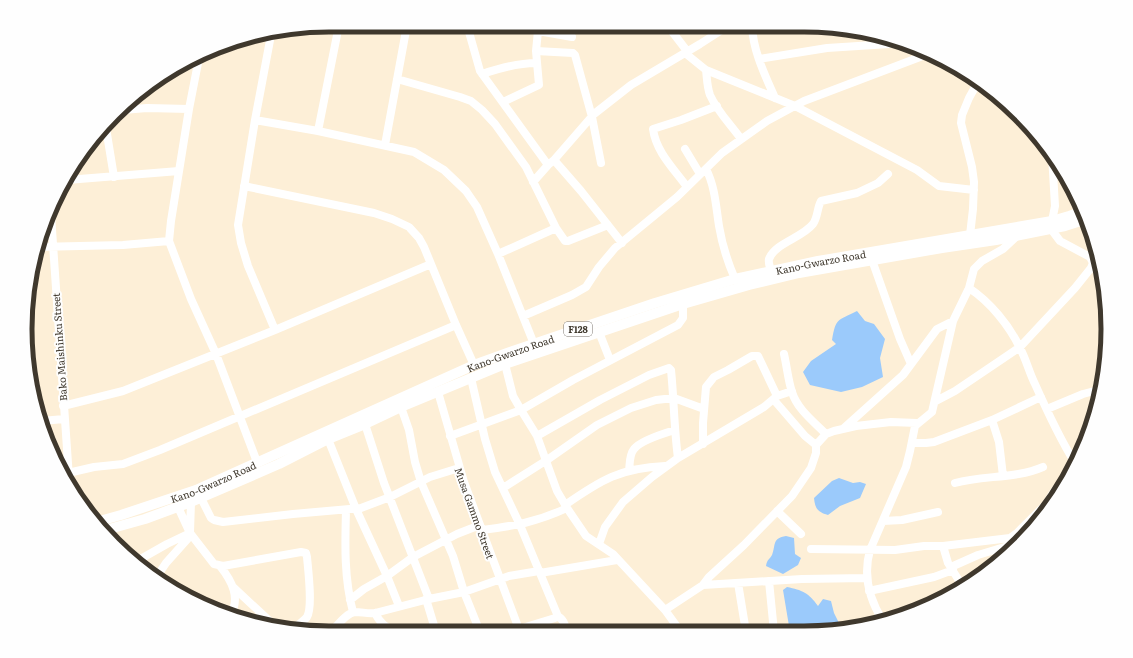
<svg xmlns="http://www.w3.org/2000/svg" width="1133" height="658" font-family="Literata,serif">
	<rect width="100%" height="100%" fill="#fdefd7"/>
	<path fill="#9bcafb" d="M 857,311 L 865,321 L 874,324 L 885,339 L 880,358 L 883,377 L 862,387 L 841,392 L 810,385 L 803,372 L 811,361 L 836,344 L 832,340 C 836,318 837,321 857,311 Z
		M 839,478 L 853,483 L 860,482 L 866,484 L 860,498 L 840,506 L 828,515 C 818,512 815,509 814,498 L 832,481 Z
		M 786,536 L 794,538 L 795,554 L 801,558 L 798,565 L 783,574 L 766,566 C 767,559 770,559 772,555 C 776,545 772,538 786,536 Z
		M 787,587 C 802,590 809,593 818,606 L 823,599 L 831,601 L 834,613 L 842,629 L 824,632 L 790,632 L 783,590 Z"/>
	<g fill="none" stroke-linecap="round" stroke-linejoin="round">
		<path stroke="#fff" stroke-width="8" d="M 467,25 L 480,71 L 548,165
			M 504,25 L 572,37
			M 667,25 L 687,51
			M 752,26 C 753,51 765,75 775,98
			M 538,31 L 536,51 L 573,53 L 575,55 L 592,117 L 601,163
			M 271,35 L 255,120 L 238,225 L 241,243 L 248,266 L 275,330
			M 685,53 L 706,70 L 795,106 L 917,170 L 939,186 L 974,190
			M 199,58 L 189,109 L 171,221 L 169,241 L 191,299 L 216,354 L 257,462
			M 759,59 L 827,48 L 905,43
			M 706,70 C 707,78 707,87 710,95 C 717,111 731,125 741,139
			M 482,74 C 500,68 517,63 536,63
			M 397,79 L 460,97 L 471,101 L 482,110 L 495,124 L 526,167 L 556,228 L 565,241 L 568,241 L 608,225
			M 503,102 L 539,85 L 536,51
			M 123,110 L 147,108 L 189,109
			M 255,120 L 318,131 L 414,152 L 444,170 L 466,191 L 477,207 L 498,254 L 536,349
			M 106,128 L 114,177
			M 318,131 L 339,25
			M 385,145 L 407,25
			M 685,149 L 700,174
			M 554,160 L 581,191 L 622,243
			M 706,169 C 715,186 716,207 719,226 C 722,244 728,263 735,279
			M 67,180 L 179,171
			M 533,182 L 548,165 L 554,160 L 594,114 L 631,85 L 700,44 L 728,26
			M 244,186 L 374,213 L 392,219 L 409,227 L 419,238 L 424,247 L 456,325 L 474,365
			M 687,187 C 674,169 656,152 653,129 L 681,120 L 717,106
			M 51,215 L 69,478
			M 1052,221 L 1055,206 L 1052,155
			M 970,235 L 973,209 L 974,182 L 972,167 L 961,123 L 962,115 L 969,98 L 974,89 L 981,83
			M 37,247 L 123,245 L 169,241
			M 498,254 L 556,228
			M 872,260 L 900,339 L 911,364
			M 771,271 C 770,267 768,263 769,259 C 775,243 802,238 813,224 C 818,217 817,208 821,201 L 857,193 L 878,183 L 888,174
			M 969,288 C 990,302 1009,325 1020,348 C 1026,359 1029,372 1035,384 C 1047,411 1060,439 1075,463
			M 523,316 L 572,295 L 586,287 L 599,267 L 615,248 L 677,197 L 722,153 L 767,121 L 804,101 L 928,54
			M 599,332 L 610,360
			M 784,354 C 787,367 788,380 792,392 C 797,409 814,422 826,434
			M 505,364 L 513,396 L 521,410 L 537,436 L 557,491 L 567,508 L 586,536 L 613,554 L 665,610 L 681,632
			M 471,378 L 485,439 L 495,472 L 520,525 L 557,614 L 557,616 C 564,619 565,625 567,632
			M 438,392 L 464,482 L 520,632
			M 774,400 L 805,436 L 816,445
			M 936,401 L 955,391 L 1020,347 L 1075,288 L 1091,268 L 1093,263 L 1090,257 L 1060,241 L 1051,229
			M 63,406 L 123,391 L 275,330 L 431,264
			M 401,407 L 409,430 L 415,462 L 421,482 L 453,556 L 464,592 L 480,632
			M 1047,409 L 1083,394 L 1102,389
			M 992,420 L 999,442 L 1003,476
			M 42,421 L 64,419
			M 365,424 L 384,483 L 429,599
			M 844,428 L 903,375 L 937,329 L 953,321
			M 450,436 L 521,410 L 573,380 L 678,325 L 683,318 L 683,304
			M 537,436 L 600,400 L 649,375 L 669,368 L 671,370 C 674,399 674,429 678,458
			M 328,439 L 356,509 L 387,576 L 399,606
			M 912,443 L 926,443 L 934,442 L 992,420 L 1041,397
			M 703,444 L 703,423 L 706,387 L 714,377 L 728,370 L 752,356 L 758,356 L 777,396
			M 629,471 C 630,464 629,455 634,449 C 640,441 665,433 675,430
			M 68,473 L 94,467 L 123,464 L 160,450 L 456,325
			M 955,483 C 984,475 1015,479 1043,467
			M 503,488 L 547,460 L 597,425 L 631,408 L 656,400 L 674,398 L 704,409
			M 201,498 L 211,518 L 214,520 L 223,522 L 293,514 L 361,508 L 390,497 L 430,477 L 459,468
			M 565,505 C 601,480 620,468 665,466
			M 178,507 L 190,533 L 214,564 L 223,566 L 301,552 L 306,553 L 307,557 C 308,569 313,607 307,617 C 304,621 298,625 293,629
			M 346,510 C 345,545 344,578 353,612
			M 777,511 L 801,534
			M 883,521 L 902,520 L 938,512
			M 482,530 C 514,526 537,522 567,508
			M 190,532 L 191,502
			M 599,544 L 605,527 L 623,502 L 652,477 L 678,458 L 764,407 L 777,396 L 792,391
			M 943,546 L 948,563 L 963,587
			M 811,549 L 895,550 L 924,546 L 943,546 L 1010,538 L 1017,533 L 1046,504 L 1055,490 L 1069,475
			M 137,561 L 167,544 L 190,533
			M 220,566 C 232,581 241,598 230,616
			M 951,567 L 978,555 L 1011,545 L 1017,546
			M 540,573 L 617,560
			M 158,574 L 176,590
			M 156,578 L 166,563 L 191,535
			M 769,581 L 774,632
			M 738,583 L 746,632
			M 703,585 L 802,579 L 867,578
			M 233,587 L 275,626
			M 869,591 L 934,577 L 953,570
			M 426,599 L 436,632
			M 350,600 L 364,589 L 387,576 L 413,557 L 457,534 L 480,525
			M 665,610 L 703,585 L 709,577 L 744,545 L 792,496 L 811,468 L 816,453 L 816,445 L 826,434 L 834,431 L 856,426 L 891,422 L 917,423
			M 375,613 C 380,623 386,628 397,632
			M 883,621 C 869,599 863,575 870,550 L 906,467 L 910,451 L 915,426 L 932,412 L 953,321 L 969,288 L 974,269 L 982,261 L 1003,249 L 1018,235
			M 519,629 L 555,618 L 557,616
			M 331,632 C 337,626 346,613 355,612 C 362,612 368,614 375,613 L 429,599 L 464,592 L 509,576 L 539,571"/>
		<g stroke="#fff" stroke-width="10">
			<path id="s1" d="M 96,522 L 121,515 L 196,490 L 474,365 L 510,352 L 655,303 L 735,279 L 818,261 L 1052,221 L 1069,216 L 1084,211"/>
			<path d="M 102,531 L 145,519 L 191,502 L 279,464 L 328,439 L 365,424 L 401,407 L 505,364 L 683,304 L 749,285 L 799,273 L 942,248 L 996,240 L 1065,226 L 1087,219"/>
		</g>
	</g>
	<g text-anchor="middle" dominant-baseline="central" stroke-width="4" stroke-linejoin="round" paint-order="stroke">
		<rect fill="#fefefe" stroke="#78736c" stroke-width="1" x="564" y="322" width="28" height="14" rx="3"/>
		<g font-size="9" font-weight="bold" fill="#3f382d">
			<text x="578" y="329">F128</text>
		</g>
		<g font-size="10" fill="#3f382d" stroke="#fefefe">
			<text stroke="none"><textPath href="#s1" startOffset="772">Kano-Gwarzo Road</textPath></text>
			<text transform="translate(59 347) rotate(-94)">Bako Maishinku Street</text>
			<text stroke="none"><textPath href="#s1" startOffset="448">Kano-Gwarzo Road</textPath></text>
			<text stroke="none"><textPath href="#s1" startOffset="124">Kano-Gwarzo Road</textPath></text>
			<text transform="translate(475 513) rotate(70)">Musa Gammo Street</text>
		</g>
	</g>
	<path d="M0 0H1133V658H0ZM329 32H804A297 297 0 0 1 1101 329V329A297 297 0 0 1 804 626H329A297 297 0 0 1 32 329V329A297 297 0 0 1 329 32Z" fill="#fefefe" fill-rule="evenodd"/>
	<path fill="none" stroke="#3f382d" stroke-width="5" d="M329 32H804A297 297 0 0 1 1101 329V329A297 297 0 0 1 804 626H329A297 297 0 0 1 32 329V329A297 297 0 0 1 329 32Z"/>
</svg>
